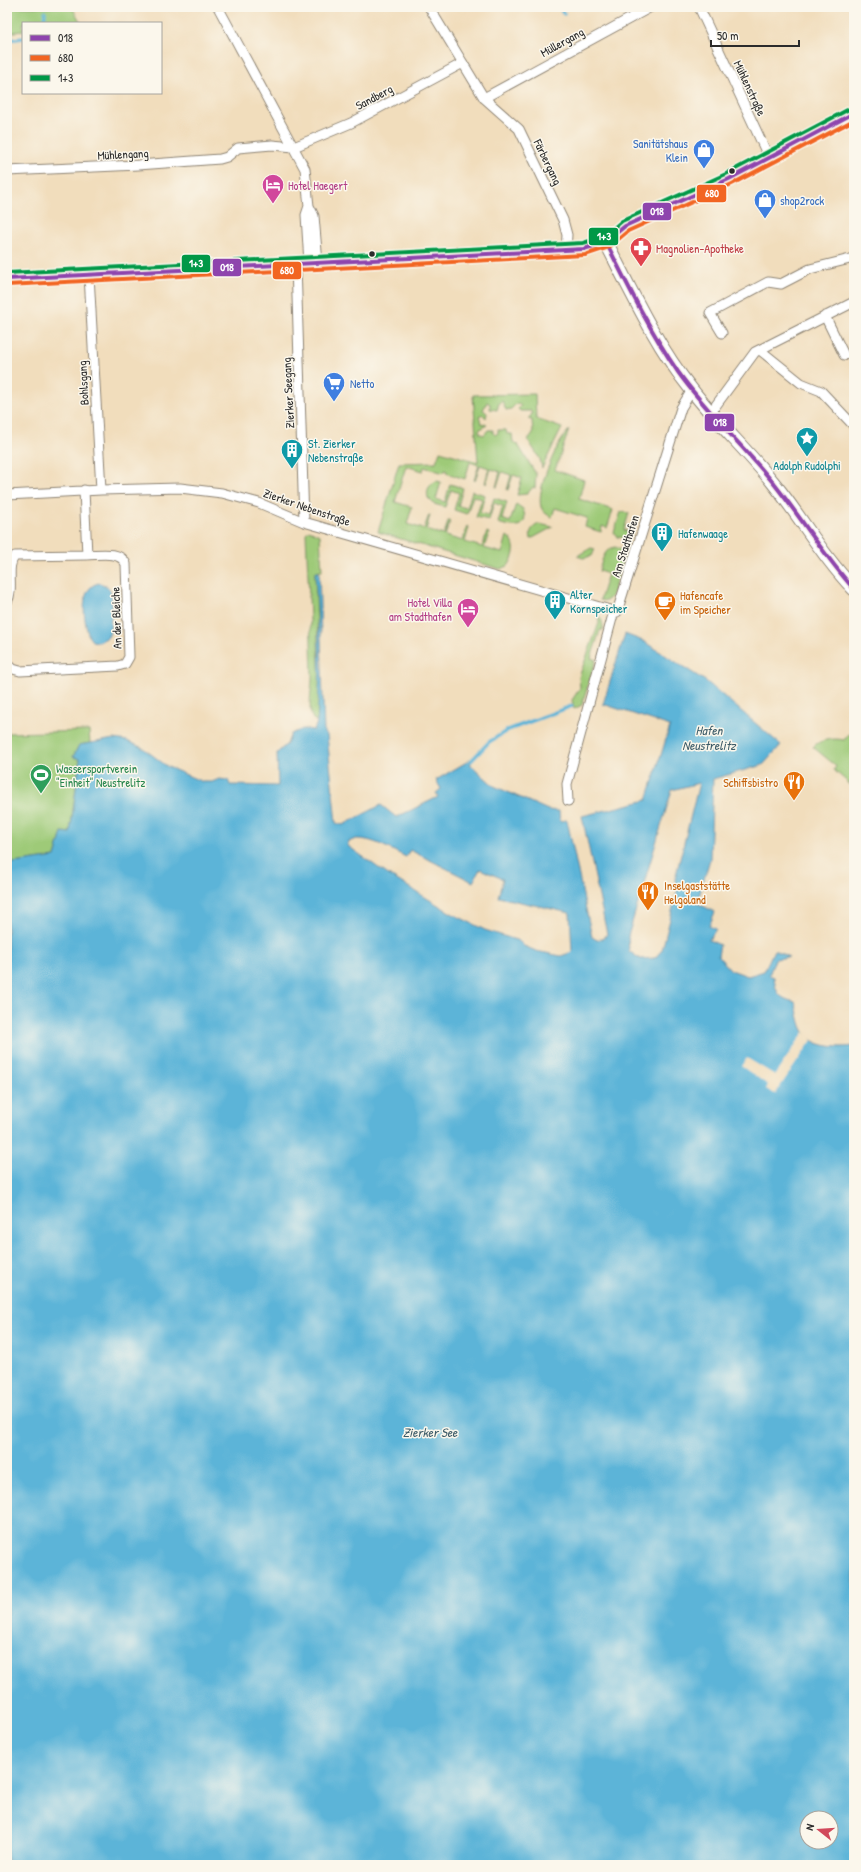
<svg xmlns="http://www.w3.org/2000/svg" width="861" height="1872" font-family="'Patrick Hand',sans-serif">
	<rect width="100%" height="100%" fill="#fbf7ec"/>
	<filter id="ink" filterUnits="userSpaceOnUse"><feTurbulence type="fractalNoise" baseFrequency=".025" numOctaves="2"/><feDisplacementMap in="SourceGraphic" scale="8" xChannelSelector="R" yChannelSelector="G"/><feConvolveMatrix kernelMatrix="1 2 1 2 8 2 1 2 1" color-interpolation-filters="sRGB"/></filter>
	<filter id="wash" filterUnits="userSpaceOnUse"><feTurbulence type="fractalNoise" baseFrequency=".012" numOctaves="4" result="noise"/><feDisplacementMap in="SourceGraphic" scale="16" xChannelSelector="R" yChannelSelector="G"/><feGaussianBlur stdDeviation="0.9" result="paint"/><feColorMatrix in="noise" values="0 0 0 0 0 0 0 0 0 0 0 0 0 0 0 0 0 1.4 0 .05"/><feComposite in="paint" operator="in"/></filter>
	<g filter="url(#wash)">
		<rect width="100%" height="100%" fill="#f1ddbc"/>
		<path fill="#9eca78" stroke="#647a52" d="M 7,7 L 72,7 L 81,23 L 23,23 L 23,31 L 7,33 Z
			M 535,394 L 536,419 L 562,428 L 542,468 L 540,459 L 528,440 L 533,433 L 532,420 L 528,419 L 532,414 L 531,411 L 520,411 L 518,409 L 521,406 L 517,403 L 511,409 L 506,410 L 502,401 L 499,403 L 497,410 L 490,409 L 490,404 L 487,402 L 483,410 L 487,413 L 486,418 L 482,414 L 479,417 L 481,423 L 487,425 L 479,430 L 480,434 L 484,435 L 488,430 L 493,430 L 493,433 L 495,435 L 498,433 L 498,430 L 506,430 L 507,434 L 512,434 L 513,442 L 518,445 L 536,474 L 535,488 L 533,487 L 527,494 L 517,495 L 522,478 L 513,475 L 508,490 L 507,490 L 511,475 L 502,472 L 497,487 L 496,487 L 500,472 L 491,469 L 486,484 L 485,483 L 489,468 L 480,465 L 475,481 L 474,480 L 479,465 L 470,462 L 465,479 L 446,473 L 447,471 L 445,470 L 444,473 L 424,467 L 423,471 L 406,466 L 395,502 L 412,507 L 407,524 L 424,529 L 429,515 L 430,515 L 426,530 L 444,535 L 448,521 L 450,521 L 445,536 L 463,541 L 467,526 L 469,527 L 465,542 L 482,547 L 487,532 L 489,533 L 484,548 L 502,553 L 507,536 C 518,544 515,556 508,566 L 500,569 L 378,532 L 399,463 L 436,462 L 440,451 L 478,462 L 473,395 Z
			M 569,430 L 555,470 L 584,480 L 579,499 L 613,510 L 607,528 L 602,526 L 601,532 L 585,527 L 587,518 L 555,508 L 552,517 C 547,515 543,512 541,507 C 536,489 556,444 569,430 Z
			M 437,481 L 441,482 L 436,499 L 445,502 L 450,484 L 463,488 L 458,506 L 467,508 L 472,491 L 485,495 L 480,513 L 489,515 L 494,498 L 507,502 L 502,519 L 510,522 L 516,504 L 523,509 C 531,531 510,527 498,523 L 503,506 L 494,503 L 489,520 L 476,517 L 482,499 L 473,496 L 467,514 L 454,510 L 459,493 L 451,490 L 445,507 L 434,504 L 428,498 C 426,490 429,484 437,481 Z
			M 621,512 L 629,513 L 624,530 L 633,533 L 629,538 L 617,537 L 614,532 Z
			M 539,524 L 553,527 L 531,539 C 529,531 532,527 539,524 Z
			M 309,530 L 320,535 L 322,571 L 315,572 L 320,686 L 318,722 L 313,719 C 307,711 312,688 312,677 C 311,629 308,581 306,533 Z
			M 615,547 L 620,549 L 625,554 L 612,596 L 606,601 L 600,600 L 608,574 L 599,571 C 602,562 603,549 615,547 Z
			M 591,548 L 595,549 L 592,556 L 583,558 L 577,556 Z
			M 598,616 C 603,620 603,625 603,630 L 600,630 L 591,658 L 596,660 L 582,705 L 574,709 L 572,700 L 580,688 L 579,677 L 599,623 Z
			M 854,728 L 854,788 L 834,770 L 836,766 L 813,747 C 820,739 834,738 844,740 Z
			M 89,731 L 90,743 L 79,745 L 73,757 L 80,758 L 70,833 L 62,832 L 55,857 L 7,864 L 7,733 Z"/>
		<path fill="#5bb4d8" stroke="#437082" fill-rule="evenodd" d="M 315,572 L 319,572 L 324,733 L 327,735 L 336,823 L 343,825 L 381,805 L 396,817 L 399,816 L 438,797 L 436,793 L 441,789 L 436,780 L 470,760 L 471,765 L 494,786 L 548,810 L 559,811 L 560,821 L 567,820 L 592,937 L 597,940 L 604,938 L 607,934 L 582,816 L 647,800 L 670,726 L 603,704 L 625,634 L 643,641 L 707,682 L 781,745 L 763,765 L 713,779 L 710,859 L 697,903 L 715,912 L 709,926 L 716,929 L 709,940 L 720,945 L 718,956 L 731,970 L 748,976 L 764,971 L 774,950 L 789,957 L 775,959 L 769,975 L 774,977 C 776,994 779,998 795,1002 C 798,1011 799,1024 804,1032 C 813,1048 839,1048 854,1046 L 854,1865 L 7,1865 L 7,864 L 55,857 L 62,832 L 70,833 L 80,759 L 73,757 L 79,745 L 114,739 L 127,741 L 143,748 L 168,767 L 203,782 L 212,782 L 219,779 L 228,780 L 230,785 L 278,786 L 277,753 L 287,744 L 291,734 L 303,729 L 314,730 C 319,720 317,713 318,703 C 322,660 317,615 315,572 ZM 699,783 L 675,879 L 677,892 L 662,950 L 655,958 L 640,959 L 629,951 L 628,936 L 672,790 ZM 356,839 C 373,838 391,850 406,857 L 410,850 L 473,882 L 480,869 L 503,879 L 498,897 L 570,913 L 572,952 L 561,956 L 536,951 L 524,946 L 519,941 L 485,930 L 453,914 L 387,874 L 348,846 L 348,842 ZM 807,1818 L 831,1818 L 831,1842 L 807,1842 Z
			M 99,583 C 103,584 108,586 110,590 C 114,597 110,623 110,632 L 108,637 L 99,642 L 92,641 L 89,637 C 84,622 78,587 99,583 Z"/>
		<path fill="#f1ddbc" d="M 804,1032 L 812,1040 L 775,1094 L 766,1089 L 768,1085 L 741,1066 L 747,1058 L 775,1075 Z"/>
		<g fill="none" stroke-linecap="round" stroke-linejoin="round">
			<path stroke="#5bb4d8" stroke-width="3.5" d="M 559,7 L 564,14
				M 44,23 L 45,12
				M 7,40 L 23,38
				M 471,761 L 489,742 L 508,730 L 572,706"/>
		</g>
	</g>
	<g filter="url(#ink)">
		<g fill="none" stroke-linecap="round" stroke-linejoin="round">
			<g stroke="#8e8474" stroke-width="11">
				<path id="minor" d="M 218,7 L 305,169 L 309,206 L 314,216 L 318,263
					M 429,7 L 484,98 L 519,129 L 563,220 L 567,235 L 566,250
					M 699,7 L 769,158
					M 484,98 L 651,7
					M 7,171 L 138,165 L 220,159 L 227,157 L 238,148 L 272,145 L 294,147 L 351,123 L 463,63
					M 309,206 L 306,215 L 309,263
					M 606,242 L 625,226 L 729,179 L 854,113
					M 296,264 L 304,522
					M 89,275 L 101,490
					M 825,316 L 844,355
					M 722,333 L 710,313 L 768,282 L 781,284 L 810,269 L 854,258
					M 760,350 L 801,383 L 821,391 L 854,426
					M 711,412 L 755,352 L 854,302
					M 7,495 L 101,490 L 180,488 L 222,493 L 259,503 L 304,522 L 617,612 L 681,408 L 692,390
					M 7,602 C 15,588 5,566 15,556 L 87,555
					M 7,663 L 13,669 L 20,671 L 118,666 L 125,664 L 129,657 L 126,564 C 120,550 99,555 87,555 L 84,490
					M 568,801 L 567,784 L 614,611"/>
			</g>
			<g stroke="#8e8474" stroke-width="15">
				<path id="secondary" d="M 7,279 L 566,250 L 584,249 L 606,242 C 632,293 656,345 691,389 C 717,423 749,452 775,485 C 802,519 824,558 854,589"/>
			</g>
			<use href="#minor" stroke="#fff" stroke-width="9"/>
			<use href="#secondary" stroke="#fff" stroke-width="13"/>
			<g stroke="#fbf7ec" stroke-width="7">
				<path id="bus-1" d="M 606,242 C 628,286 650,331 678,372 C 707,413 744,446 775,485 C 802,519 825,557 854,589
					M 7,279 L 584,249 L 606,242 L 625,226 L 729,179 L 854,113"/>
			</g>
			<g stroke="#fbf7ec" stroke-width="7">
				<path id="bus-2" d="M 7,285 L 585,255 L 609,247 L 628,231 L 732,184 L 854,120"/>
			</g>
			<g stroke="#fbf7ec" stroke-width="7">
				<path id="bus-3" d="M 7,273 L 583,243 L 603,237 L 622,221 L 726,174 L 851,108"/>
			</g>
			<use href="#bus-1" stroke="#8e44ad" stroke-width="4"/>
			<use href="#bus-2" stroke="#f26522" stroke-width="4"/>
			<use href="#bus-3" stroke="#009847" stroke-width="4"/>
		</g>
	</g>
	<defs>
		<g id="shop-pin" transform="scale(1.15)"><path d="M0 17L-7.5 6A9.5 9.5 0 1 1 7.5 6Z" fill="#3f7fe0" stroke="#fbf7ec"/><path d="M-5-2.5h2.3a2.7 3.5 0 0 1 5.4 0H5L5.5 6h-11ZM-1.5-2.5h3a1.5 2.3 0 0 0-3 0Z" fill="#fff"/></g>
		<g id="hotel-pin" transform="scale(1.15)"><path d="M0 17L-7.5 6A9.5 9.5 0 1 1 7.5 6Z" fill="#d1479c" stroke="#fbf7ec"/><path d="M-6-4.5h1.5V1H6V5H4.5V3h-9V5H-6ZM-4 0a1.8 1.8 0 1 1 3.6 0ZM.5 0V-2.5h3Q6-2.5 6 0Z" fill="#fff"/></g>
		<g id="pharmacy-pin" transform="scale(1.15)"><path d="M0 17L-7.5 6A9.5 9.5 0 1 1 7.5 6Z" fill="#e0444e" stroke="#fbf7ec"/><path d="M-2-6h4v4h4v4h-4v4h-4v-4h-4v-4h4Z" fill="#fff"/></g>
		<g id="supermarket-pin" transform="scale(1.15)"><path d="M0 17L-7.5 6A9.5 9.5 0 1 1 7.5 6Z" fill="#3f7fe0" stroke="#fbf7ec"/><path d="M-6-5.5h2.5l.6 2H6L4.5 2H-2.5L-4.4-4H-6ZM-1.5 3.2a1.3 1.3 0 1 0 .1 0ZM3 3.2a1.3 1.3 0 1 0 .1 0Z" fill="#fff"/></g>
		<g id="sight-pin" transform="scale(1.15)"><path d="M0 17L-7.5 6A9.5 9.5 0 1 1 7.5 6Z" fill="#0f9aa8" stroke="#fbf7ec"/><path d="M0-6L1.8-2.2L6-1.7L2.9 1.2L3.7 5.4L0 3.3L-3.7 5.4L-2.9 1.2L-6-1.7L-1.8-2.2Z" fill="#fff"/></g>
		<g id="building-pin" transform="scale(1.15)"><path d="M0 17L-7.5 6A9.5 9.5 0 1 1 7.5 6Z" fill="#0f9aa8" stroke="#fbf7ec"/><path d="M-4-6H4V6H1V3H-1V6H-4ZM-2.5-4.3h1.7v1.8h-1.7ZM.8-4.3h1.7v1.8H.8ZM-2.5-1h1.7V.8h-1.7ZM.8-1h1.7V.8H.8Z" fill="#fff"/></g>
		<g id="cafe-pin" transform="scale(1.15)"><path d="M0 17L-7.5 6A9.5 9.5 0 1 1 7.5 6Z" fill="#e8710a" stroke="#fbf7ec"/><path d="M-5.5-4.5H6V0H3Q3 3.5 0 3.5H-2.5Q-5.5 3.5-5.5 0ZM3-3.2v2h1.7v-2ZM-6 4.5H4V6H-6Z" fill="#fff"/></g>
		<g id="stadium-pin" transform="scale(1.15)"><path d="M0 17L-7.5 6A9.5 9.5 0 1 1 7.5 6Z" fill="#2e9e5b" stroke="#fbf7ec"/><path d="M0-5a6.5 5 0 1 0 0 10a6.5 5 0 1 0 0-10ZM-3.5-1.8h7v3.6h-7Z" fill="#fff"/></g>
		<g id="restaurant-pin" transform="scale(1.15)"><path d="M0 17L-7.5 6A9.5 9.5 0 1 1 7.5 6Z" fill="#e8710a" stroke="#fbf7ec"/><path d="M-5-6h1v4h1v-4h1v4h1v-4h1v5L-1.5 .5V6h-2V.5L-5-1ZM5-6V6H3V1.5H1.5Q1.5-4 5-6Z" fill="#fff"/></g>
	</defs>
	<g fill-rule="evenodd">
		<use href="#shop-pin" x="704" y="150"/>
		<use href="#hotel-pin" x="273" y="185"/>
		<use href="#shop-pin" x="765" y="200"/>
		<use href="#pharmacy-pin" x="641" y="248"/>
		<use href="#supermarket-pin" x="334" y="383"/>
		<use href="#sight-pin" x="807" y="438"/>
		<use href="#building-pin" x="292" y="450"/>
		<use href="#building-pin" x="662" y="533"/>
		<use href="#building-pin" x="555" y="601"/>
		<use href="#cafe-pin" x="665" y="602"/>
		<use href="#hotel-pin" x="468" y="609"/>
		<use href="#stadium-pin" x="41" y="775"/>
		<use href="#restaurant-pin" x="794" y="782"/>
		<use href="#restaurant-pin" x="648" y="892"/>
	</g>
	<g fill="#2b2b2b" stroke="#fbf7ec" stroke-width="1.5">
		<circle cx="732" cy="171" r="3.5"/>
		<circle cx="372" cy="254" r="3.5"/>
	</g>
	<g text-anchor="middle" dominant-baseline="central" stroke-width="3" stroke-linejoin="round" paint-order="stroke">
		<g font-size="12" fill="#2b2b2b" stroke="#fbf7ec">
			<text transform="translate(562 42) rotate(-29)">Müllergang</text>
			<text transform="translate(750 88) rotate(65)">Mühlenstraße</text>
			<text transform="translate(374 97) rotate(-28)">Sandberg</text>
			<text transform="translate(123 154) rotate(-3)">Mühlengang</text>
			<text transform="translate(548 162) rotate(64)">Färbergang</text>
			<text transform="translate(83 383) rotate(-93)">Bohlsgang</text>
			<text transform="translate(288 393) rotate(-93)">Zierker Seegang</text>
			<text transform="translate(307 507) rotate(19)">Zierker Nebenstraße</text>
			<text transform="translate(625 546) rotate(-72)">Am Stadthafen</text>
			<text transform="translate(116 618) rotate(-92)">An der Bleiche</text>
		</g>
		<g font-size="12" fill="#366cbe" stroke="#fbf7ec" text-anchor="start">
			<text x="688" y="143" text-anchor="end">Sanitätshaus<tspan x="688" dy="14">Klein</tspan></text>
			<text x="780" y="200">shop2rock</text>
			<text x="350" y="383">Netto</text>
		</g>
		<g font-size="12" fill="#b23c85" stroke="#fbf7ec" text-anchor="start">
			<text x="288" y="185">Hotel Haegert</text>
			<text x="452" y="602" text-anchor="end">Hotel Villa<tspan x="452" dy="14">am Stadthafen</tspan></text>
		</g>
		<g font-size="12" fill="#be3a42" stroke="#fbf7ec" text-anchor="start">
			<text x="656" y="248">Magnolien-Apotheke</text>
		</g>
		<g font-size="12" fill="#0d838f" stroke="#fbf7ec" text-anchor="start">
			<text x="308" y="443">St. Zierker<tspan x="308" dy="14">Nebenstraße</tspan></text>
			<text x="807" y="465" text-anchor="middle">Adolph Rudolphi</text>
			<text x="678" y="533">Hafenwaage</text>
			<text x="570" y="594">Alter<tspan x="570" dy="14">Kornspeicher</tspan></text>
		</g>
		<g font-size="12" fill="#c56008" stroke="#fbf7ec" text-anchor="start">
			<text x="680" y="595">Hafencafe<tspan x="680" dy="14">im Speicher</tspan></text>
			<text x="778" y="782" text-anchor="end">Schiffsbistro</text>
			<text x="664" y="885">Inselgaststätte<tspan x="664" dy="14">Helgoland</tspan></text>
		</g>
		<g font-size="12" fill="#27864d" stroke="#fbf7ec" text-anchor="start">
			<text x="56" y="768">Wassersportverein<tspan x="56" dy="14">"Einheit" Neustrelitz</tspan></text>
		</g>
		<g font-size="13" font-style="italic" fill="#3c5b68" stroke="#fbf7ec">
			<text x="709" y="730">Hafen<tspan x="709" dy="15">Neustrelitz</tspan></text>
			<text x="430" y="1432">Zierker See</text>
		</g>
	</g>
	<g stroke="#fbf7ec" stroke-width="1.5">
		<rect x="696" y="184" width="31" height="19" rx="4" fill="#f26522"/>
		<rect x="642" y="202" width="30" height="19" rx="4" fill="#8e44ad"/>
		<rect x="588" y="227" width="31" height="19" rx="4" fill="#009847"/>
		<rect x="181" y="254" width="30" height="19" rx="4" fill="#009847"/>
		<rect x="212" y="258" width="30" height="19" rx="4" fill="#8e44ad"/>
		<rect x="272" y="261" width="30" height="19" rx="4" fill="#f26522"/>
		<rect x="704" y="413" width="31" height="19" rx="4" fill="#8e44ad"/>
	</g>
	<g font-size="11" text-anchor="middle" font-weight="bold" fill="#fff">
		<text x="712" y="197">680</text>
		<text x="657" y="215">018</text>
		<text x="604" y="240">1+3</text>
		<text x="196" y="267">1+3</text>
		<text x="227" y="271">018</text>
		<text x="287" y="274">680</text>
		<text x="720" y="426">018</text>
	</g>
	<rect width="861" height="1872" fill="none" stroke="#fbf7ec" stroke-width="24"/>
	<rect x="22" y="22" width="140" height="72" fill="#fbf7ec" stroke="#a8a59f"/>
	<rect x="30" y="35" width="20" height="6" fill="#8e44ad" stroke="#a8a59f"/>
	<text x="58" y="42" font-size="12" fill="#2b2b2b">018</text>
	<rect x="30" y="55" width="20" height="6" fill="#f26522" stroke="#a8a59f"/>
	<text x="58" y="62" font-size="12" fill="#2b2b2b">680</text>
	<rect x="30" y="75" width="20" height="6" fill="#009847" stroke="#a8a59f"/>
	<text x="58" y="82" font-size="12" fill="#2b2b2b">1+3</text>
	<g transform="translate(819 1830) rotate(287)"><circle r="19" fill="#fbf7ec" stroke="#a8a59f"/>
	<path d="M0-3L7 15L0 10L-7 15Z" fill="#d1495b"/>
	<text y="-6" font-size="11" font-weight="bold" text-anchor="middle" fill="#2b2b2b">N</text>
	</g>
	<path d="M711 40v6h88v-6" fill="none" stroke="#2b2b2b" stroke-width="2"/>
	<text x="717" y="40" font-size="12" fill="#2b2b2b" stroke="#fbf7ec" stroke-width="3" paint-order="stroke">50 m</text>
</svg>
